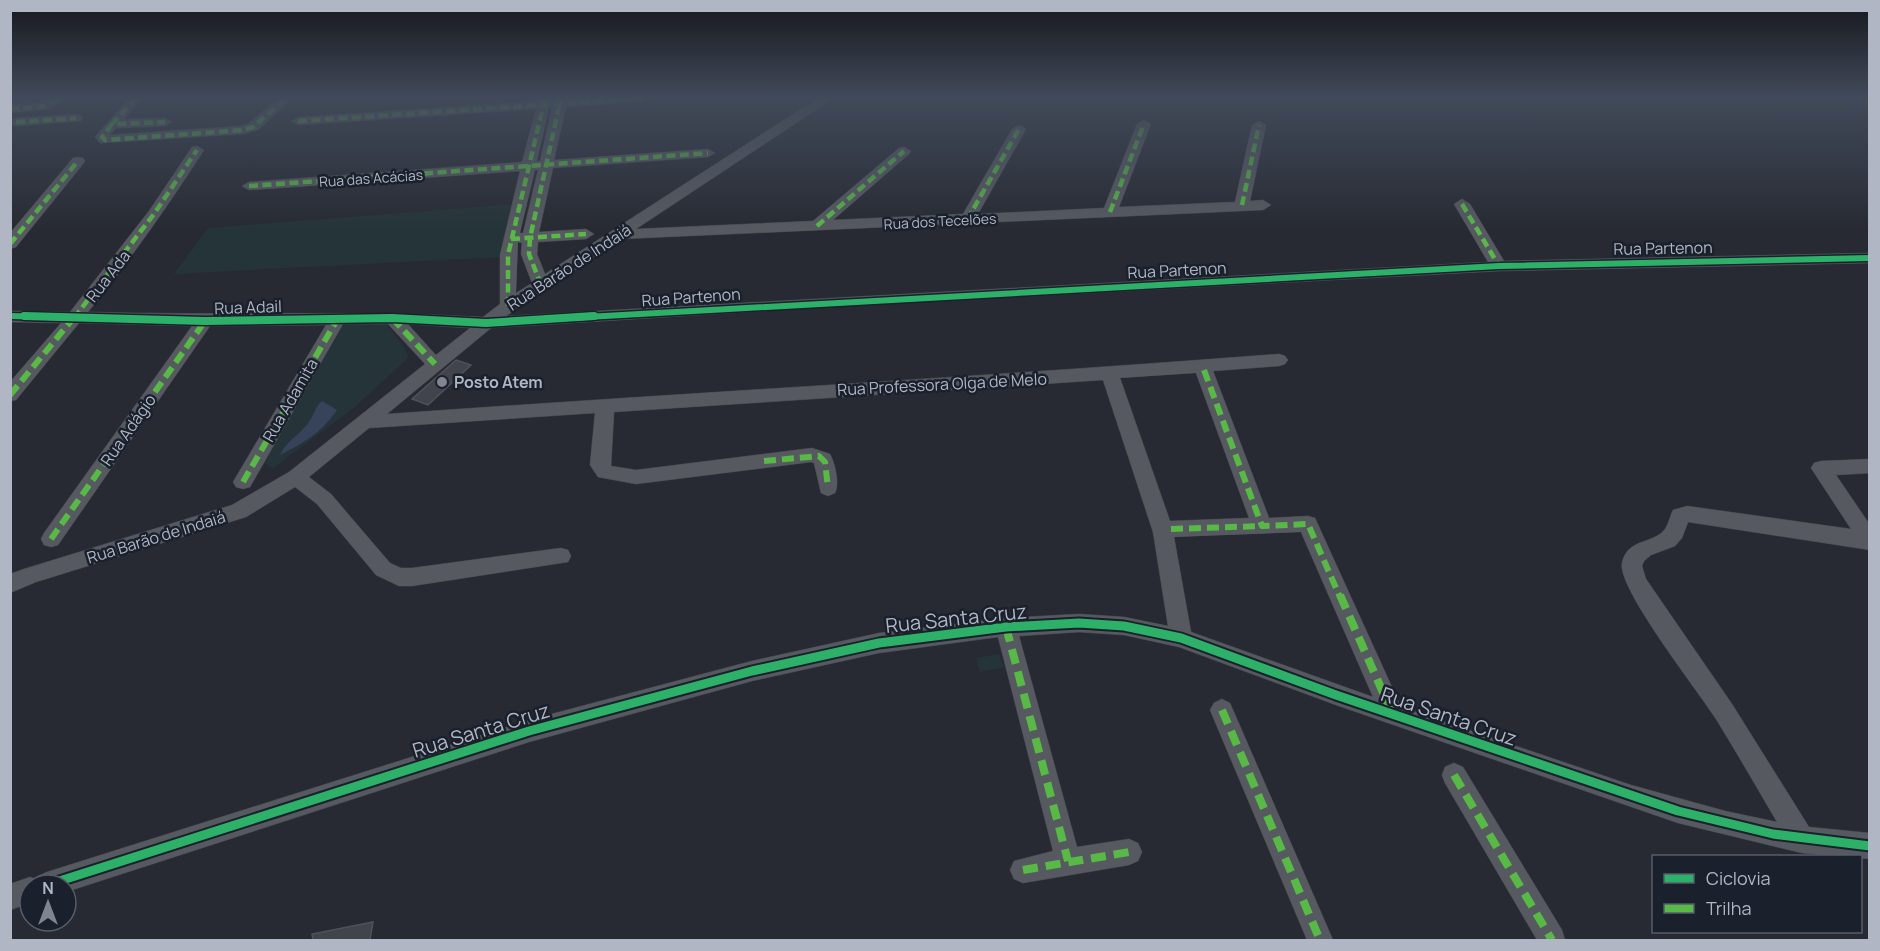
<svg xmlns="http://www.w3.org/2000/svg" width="1880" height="951" font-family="Manrope,sans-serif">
	<rect width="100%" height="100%" fill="#272a32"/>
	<path fill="#253438" d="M 515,204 L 500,257 L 174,274 L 208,228 Z
		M 384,322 L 402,344 L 409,357 L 355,407 L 273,468 L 264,463 L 344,323 Z
		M 999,654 L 1004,667 L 980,672 L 976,658 Z"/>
	<path fill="#36435b" d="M 322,401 L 337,410 C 321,433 305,442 280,455 C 287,440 300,435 309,422 C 315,414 314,408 322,401 Z"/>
	<path fill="#41444a" stroke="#4e525a" stroke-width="1.5" d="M 456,360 L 471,365 L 428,405 L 412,399 Z
		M 373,922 L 370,940 L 313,940 L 312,934 Z"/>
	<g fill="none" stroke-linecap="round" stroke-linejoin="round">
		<g stroke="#43454b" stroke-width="1">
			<path id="street" d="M 49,98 L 66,98 L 49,109 L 10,113 L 10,105 L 41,102 Z
				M 129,98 L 143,98 L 124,119 L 165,118 L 172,122 L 165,126 L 116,128 L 110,135 L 241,126 L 248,124 L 278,98 L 293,98 L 258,130 L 242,134 L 100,143 L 95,137 Z
				M 538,98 L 552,98 L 551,100 L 554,98 L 648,98 L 641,102 L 566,107 L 554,160 L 708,149 L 715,153 L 708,157 L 553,168 L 539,232 L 586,229 L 594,234 L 586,239 L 538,242 L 537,254 L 545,274 L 818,98 L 834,98 L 636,229 L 813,221 L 899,148 L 904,147 L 911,151 L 909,154 L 833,220 L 963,214 L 1012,129 L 1019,125 L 1026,129 L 978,214 L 1104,208 L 1137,124 L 1144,120 L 1151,124 L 1119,207 L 1235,202 L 1252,125 L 1259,121 L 1266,125 L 1250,201 L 1263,200 L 1271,205 L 1263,210 L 621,239 L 506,316 L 1488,262 L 1454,204 L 1462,199 L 1470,204 L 1504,261 L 1870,253 L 1870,263 L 1499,271 L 826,307 L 491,328 L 387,414 C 684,393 981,377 1279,354 L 1285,356 L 1288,360 L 1285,364 L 1279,366 L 1213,371 L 1269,518 L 1308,516 L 1315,518 L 1401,707 L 1631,785 L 1725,811 L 1777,822 C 1757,788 1737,753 1716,719 C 1699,692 1617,588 1622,563 C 1627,541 1645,544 1660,534 C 1668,529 1669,518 1673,510 L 1687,506 L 1851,529 L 1811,468 L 1814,463 L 1821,461 L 1870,459 L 1870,473 L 1836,475 L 1870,525 L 1870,550 L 1688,522 L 1682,538 L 1675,546 L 1651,555 L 1644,561 L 1642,566 L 1646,579 L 1732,704 L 1809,827 L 1870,833 L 1870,859 L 1802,853 L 1678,823 L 1336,705 L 1179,647 L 1124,635 L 1079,632 L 1019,636 L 1077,847 L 1129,839 L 1138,843 L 1142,852 L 1138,861 L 1129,865 L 1023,883 L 1014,879 L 1010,870 L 1014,861 L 1053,851 L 998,637 L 879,653 L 752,681 L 529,742 L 66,892 L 66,885 L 30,885 L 30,903 L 10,910 L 10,884 L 30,877 L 36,879 L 38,876 L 47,872 L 529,720 L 752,661 L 879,633 L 1006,618 L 1079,614 L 1124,617 L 1168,626 L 1153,532 L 1103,380 L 614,412 L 611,466 L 636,470 L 812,448 L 830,454 C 835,463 840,484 835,493 L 828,496 L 821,493 L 814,463 L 811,462 L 636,484 L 598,477 L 590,465 L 595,413 L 369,428 L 309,477 L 331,494 L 390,563 L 401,568 L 412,568 L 561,548 L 568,550 L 571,556 L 568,562 L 412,586 L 399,586 L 376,575 L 317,504 L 295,487 L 246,517 L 36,582 L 10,593 L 10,574 L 24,569 L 232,505 L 289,472 L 425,364 L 388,324 L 343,324 L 250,487 L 243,489 L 236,487 L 233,482 L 326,325 L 210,326 L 58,545 L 51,547 L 44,545 L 41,539 L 44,533 L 192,326 L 79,323 L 16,400 L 10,401 L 10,382 L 61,323 L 10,322 L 10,311 L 70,312 L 149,211 L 192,147 L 197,146 L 204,150 C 168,206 130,260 88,312 C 220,316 351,310 483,317 L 500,304 L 500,255 L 520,171 L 249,190 L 242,186 L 249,182 L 522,162 L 536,109 L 298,125 L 291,121 L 298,117 L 538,101 ZM 549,108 L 552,108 L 540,161 L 537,161 ZM 535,170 L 538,170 L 523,233 L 520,233 ZM 518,242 L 522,243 L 521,254 L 532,283 L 516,293 ZM 408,324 L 470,328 L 436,355 ZM 1196,373 L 1249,518 L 1170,521 L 1120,378 ZM 1301,532 L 1373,697 L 1191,632 L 1174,537 Z
				M 76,114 L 81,115 L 83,118 L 81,121 L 16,126 L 10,124 L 11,119 L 16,118 Z
				M 78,157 L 83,158 L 85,161 L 83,164 L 16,247 L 10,249 L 10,233 L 73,158 Z
				M 1222,699 L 1230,703 L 1333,940 L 1307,940 L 1210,710 L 1214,703 Z
				M 1454,763 L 1463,767 L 1562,930 L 1565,940 L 1537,940 L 1445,783 L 1442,775 L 1445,767 Z"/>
		</g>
		<use href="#street" fill="#565960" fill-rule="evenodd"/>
		<path stroke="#58b947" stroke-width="4.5" stroke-dasharray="9 4.5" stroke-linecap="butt" d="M 136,98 L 112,124 L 165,122
			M 10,109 L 44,106 L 59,98
			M 298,121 L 641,98
			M 16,122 L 76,118
			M 112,124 L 102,137 L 105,140 L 242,130 L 253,127 L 286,98
			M 249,186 L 708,153
			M 1462,204 L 1499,266
			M 1242,205 L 1259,125
			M 1110,212 L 1144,124
			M 967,220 L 1019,129
			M 817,226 L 904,151
			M 511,239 L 586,234
			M 10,244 L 78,161
			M 541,285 L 529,254 L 530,238 L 561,98
			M 508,306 L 508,255 L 545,98
			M 74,318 L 154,214 L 197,150"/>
		<path stroke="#58b947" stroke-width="6" stroke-dasharray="12 6" stroke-linecap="butt" d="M 392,318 L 435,364
			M 1204,370 L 1262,526 L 1308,524 L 1340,597
			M 10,395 L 75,316
			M 764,461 L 819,456 L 825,462 L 828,488
			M 243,482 L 338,318
			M 1171,529 L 1262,526
			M 51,539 L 205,321"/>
		<path stroke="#58b947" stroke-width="8" stroke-dasharray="15 8" stroke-linecap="butt" d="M 1340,595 L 1392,713
			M 1006,627 L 1068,861
			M 1222,710 L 1320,940
			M 1454,775 L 1552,940
			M 1023,870 L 1129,852"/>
		<g stroke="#1a202c" stroke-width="9">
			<path id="cycleway-far2" d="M 10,316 L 82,318
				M 569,318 L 1499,266 L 1870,258"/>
		</g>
		<g stroke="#1a202c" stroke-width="11">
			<path id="cycleway-far1" d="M 24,316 L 205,321 L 392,318 L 486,323 L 594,316"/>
		</g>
		<g stroke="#1a202c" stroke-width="13">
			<path id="cycleway" d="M 47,885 L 529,731 L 752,671 L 879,643 L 1006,627 L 1079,623 L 1124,626 L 1181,638 L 1336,695 L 1678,811 L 1773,834 L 1870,846"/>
		</g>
		<use href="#cycleway-far2" stroke="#2db169" stroke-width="6"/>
		<use href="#cycleway-far1" stroke="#2db169" stroke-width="8"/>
		<use href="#cycleway" stroke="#2db169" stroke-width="9"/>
	</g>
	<linearGradient id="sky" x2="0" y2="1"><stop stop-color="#15171c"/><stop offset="0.42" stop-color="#414a5a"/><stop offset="1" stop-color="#414a5a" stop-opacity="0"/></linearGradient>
	<rect width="1880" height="231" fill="url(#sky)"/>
	<circle fill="#808591" stroke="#1a202c" stroke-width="2" cx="442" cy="382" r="6"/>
	<g text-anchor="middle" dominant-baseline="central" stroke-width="5" stroke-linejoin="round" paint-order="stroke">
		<g font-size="14" fill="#b0b6c4" stroke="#1a202c">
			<text transform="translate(371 178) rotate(-4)">Rua das Acácias</text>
			<text transform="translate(940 221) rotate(-3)">Rua dos Tecelões</text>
		</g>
		<g font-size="16" fill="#b0b6c4" stroke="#1a202c">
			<text transform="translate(1663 248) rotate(-1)">Rua Partenon</text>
			<text transform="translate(569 267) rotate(-33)">Rua Barão de Indaiá</text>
			<text transform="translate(1177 270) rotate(-3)">Rua Partenon</text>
			<text transform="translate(108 276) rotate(-52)">Rua Ada</text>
			<text transform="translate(691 297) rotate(-4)">Rua Partenon</text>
			<text transform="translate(248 307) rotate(-2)">Rua Adail</text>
			<text transform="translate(942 384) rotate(-3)">Rua Professora Olga de Melo</text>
			<text transform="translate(290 400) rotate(-60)">Rua Adamita</text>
			<text transform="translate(128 430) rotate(-55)">Rua Adágio</text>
			<text transform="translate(156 537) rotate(-17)">Rua Barão de Indaiá</text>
		</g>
		<g font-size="16" font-weight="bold" fill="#b0b6c4" stroke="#1a202c" text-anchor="start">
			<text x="454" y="382">Posto Atem</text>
		</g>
		<g font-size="20" fill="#b0b6c4" stroke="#1a202c">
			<text transform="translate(956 618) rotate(-6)">Rua Santa Cruz</text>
			<text transform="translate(1449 716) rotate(19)">Rua Santa Cruz</text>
			<text transform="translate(481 730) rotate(-17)">Rua Santa Cruz</text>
		</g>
	</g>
	<rect width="1880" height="951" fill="none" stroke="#b0b6c4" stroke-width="24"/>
	<rect x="1652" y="855" width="210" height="78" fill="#1a202c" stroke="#565c69" stroke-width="1.5"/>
	<rect x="1664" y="874" width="30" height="9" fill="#2db169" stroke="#565c69" stroke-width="1.5"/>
	<text x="1706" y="885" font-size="18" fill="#b0b6c4">Ciclovia</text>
	<rect x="1664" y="904" width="30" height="9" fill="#58b947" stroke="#565c69" stroke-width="1.5"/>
	<text x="1706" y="915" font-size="18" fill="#b0b6c4">Trilha</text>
	<g transform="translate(48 903)"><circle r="28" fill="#1a202c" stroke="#565c69" stroke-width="1.5"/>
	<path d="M0-4.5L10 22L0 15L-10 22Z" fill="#808591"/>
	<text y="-9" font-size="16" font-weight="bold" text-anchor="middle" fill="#b0b6c4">N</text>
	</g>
</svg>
